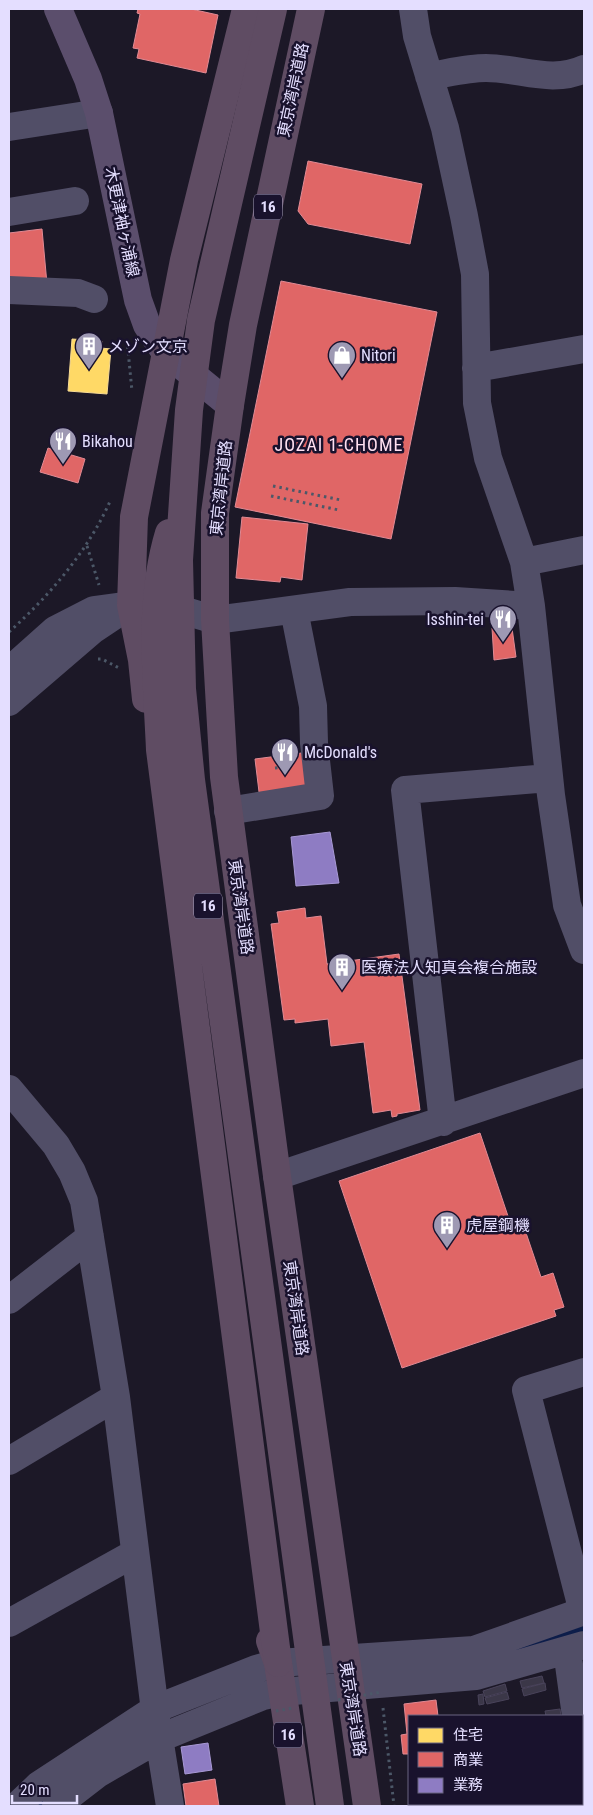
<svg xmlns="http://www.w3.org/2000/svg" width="593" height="1815" font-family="'Roboto Condensed','Noto Sans JP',sans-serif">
	<rect width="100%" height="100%" fill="#1c1827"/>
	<path fill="#ffd966" stroke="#f7da94" d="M 72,339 L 102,341 L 101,348 L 111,349 L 107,394 L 68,391 Z"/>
	<path fill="#e06666" stroke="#e18a94" d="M 138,9 L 191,9 L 218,15 L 206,73 L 137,58 L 139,49 L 133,48 L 140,14 L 137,13 Z
		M 308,161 L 422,184 L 410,244 L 308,224 L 298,211 Z
		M 42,229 L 47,284 L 9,288 L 9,233 Z
		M 281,281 L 437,312 L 391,539 L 235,507 Z
		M 48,448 L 85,459 L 78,483 L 40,472 Z
		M 242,517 L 308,524 L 302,580 L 281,577 L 280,582 L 236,578 Z
		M 492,628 L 512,628 L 516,657 L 494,660 Z
		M 309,752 L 315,793 L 260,800 L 255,759 Z
		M 305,908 L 306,918 L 321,916 L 327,964 L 399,954 L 420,1110 L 397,1114 L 397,1116 L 392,1117 L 391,1110 L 373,1113 L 364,1042 L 331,1046 L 328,1019 L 295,1023 L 295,1019 L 284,1020 L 271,924 L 279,923 L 277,912 Z
		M 480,1133 L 511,1225 L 522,1221 L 541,1277 L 553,1273 L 564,1307 L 554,1310 L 556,1316 L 402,1368 L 339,1181 Z
		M 436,1700 L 438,1716 L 409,1716 L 409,1754 L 403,1754 L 401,1735 L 407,1734 L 404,1704 Z
		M 215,1779 L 219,1806 L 186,1806 L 183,1784 Z"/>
	<path fill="#8e7cc3" stroke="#a899d5" d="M 330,832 L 339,883 L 296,886 L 291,837 Z
		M 208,1743 L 212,1770 L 185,1774 L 181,1747 Z"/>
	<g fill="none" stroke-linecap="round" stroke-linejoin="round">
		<path stroke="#0d1d4a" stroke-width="6" d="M 518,1648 L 584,1629
			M 38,1806 L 49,1796"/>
	</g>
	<path fill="#3b3748" stroke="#49435a" d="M 542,1676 L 544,1683 L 522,1688 L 520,1681 Z
		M 545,1683 L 546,1690 L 524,1696 L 522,1689 Z
		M 505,1684 L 507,1691 L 485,1697 L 483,1691 Z
		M 507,1692 L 509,1699 L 487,1704 L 485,1698 Z
		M 483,1694 L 484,1704 L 479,1705 L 478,1695 Z
		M 560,1709 L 561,1716 L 546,1716 L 545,1711 Z"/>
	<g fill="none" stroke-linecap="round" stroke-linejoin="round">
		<path stroke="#4c5868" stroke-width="3" stroke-dasharray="2.5 4" stroke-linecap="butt" d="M 127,340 L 132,391
			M 273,486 L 341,500
			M 271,496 L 339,510
			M 87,546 L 99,585
			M 9,632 C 50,595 89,550 111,499
			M 98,659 L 102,659 L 119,668
			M 275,768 L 293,766
			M 383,1708 L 394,1806"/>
		<path stroke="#514e67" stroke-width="28" d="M 413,9 L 417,36 L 445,128 L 464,216 L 475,274 L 477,403 L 488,458 L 524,562 L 531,606 L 551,795 L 567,905 L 584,950
			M 429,76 C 448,73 468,68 486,68 C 520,68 552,84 584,69
			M 9,127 L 99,113
			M 9,212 L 75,201
			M 9,290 L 78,293 L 94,299
			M 476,368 L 584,349
			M 524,562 L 584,550
			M 9,671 L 55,630 L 94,610 L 131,605 L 172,607 L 215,620 L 350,602 L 455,601 L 531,606
			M 9,702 L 94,629 L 115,615
			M 228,811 L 320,796 L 314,743 L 313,706 L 294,610
			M 9,1089 L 56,1145 L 72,1172 L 84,1201 L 116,1397 L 156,1719 L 170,1806
			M 443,1122 L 405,790 L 549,778
			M 277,1176 L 584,1073
			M 9,1300 L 90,1237
			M 9,1461 L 116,1397
			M 583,1612 L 526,1390 L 584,1372
			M 9,1623 L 135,1553
			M 567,1650 L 576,1716
			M 582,1757 L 584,1776
			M 17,1806 L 39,1785 L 155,1709 L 256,1669 L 278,1663 L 474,1650 L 584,1611
			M 56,1806 L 99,1773 L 160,1738 L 263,1696 L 281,1692 L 476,1676 L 584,1645"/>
		<path stroke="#5b4e6c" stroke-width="28" d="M 58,9 L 88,79 L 99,113 L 138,300 L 147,325 L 165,352 L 230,405"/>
		<path stroke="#5f4c63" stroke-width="28" d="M 311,9 L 243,325 L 230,405 L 215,513 L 215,620 L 224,777 L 277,1176 L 367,1806
			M 146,699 L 142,660 L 131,605 L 134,517 L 184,260 L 246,9
			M 270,1641 L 278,1663 L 300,1806"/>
		<path stroke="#4c5868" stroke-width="3" stroke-dasharray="2.5 4" stroke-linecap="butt" d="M 338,1700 L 381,1692
			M 276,1711 L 293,1708"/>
		<path stroke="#5f4c63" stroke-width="28" d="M 273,9 L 201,320 L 189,410 L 179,560 L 182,689 L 191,780 L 330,1806
			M 169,533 C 148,602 157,679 160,750 L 278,1663"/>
	</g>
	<defs>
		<g id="building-pin" transform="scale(1.4375)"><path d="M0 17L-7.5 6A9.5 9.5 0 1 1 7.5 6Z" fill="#9e99b3" stroke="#19122d"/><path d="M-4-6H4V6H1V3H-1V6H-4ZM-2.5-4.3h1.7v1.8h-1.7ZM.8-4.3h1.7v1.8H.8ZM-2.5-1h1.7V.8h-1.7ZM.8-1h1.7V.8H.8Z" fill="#fff"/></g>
		<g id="shop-pin" transform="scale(1.4375)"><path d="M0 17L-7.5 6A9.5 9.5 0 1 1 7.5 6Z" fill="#9e99b3" stroke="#19122d"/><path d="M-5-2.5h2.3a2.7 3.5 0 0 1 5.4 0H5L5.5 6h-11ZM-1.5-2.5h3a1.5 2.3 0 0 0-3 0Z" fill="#fff"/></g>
		<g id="restaurant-pin" transform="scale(1.4375)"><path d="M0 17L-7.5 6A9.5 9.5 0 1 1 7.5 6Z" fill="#9e99b3" stroke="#19122d"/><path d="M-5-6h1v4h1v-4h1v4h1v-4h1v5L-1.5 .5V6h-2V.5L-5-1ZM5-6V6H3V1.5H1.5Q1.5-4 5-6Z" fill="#fff"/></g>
	</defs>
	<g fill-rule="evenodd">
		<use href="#building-pin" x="89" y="346"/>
		<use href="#shop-pin" x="342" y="355"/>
		<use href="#restaurant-pin" x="63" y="441"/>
		<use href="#restaurant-pin" x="503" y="619"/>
		<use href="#restaurant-pin" x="285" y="752"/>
		<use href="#building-pin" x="342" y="967"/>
		<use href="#building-pin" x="447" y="1225"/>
	</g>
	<g text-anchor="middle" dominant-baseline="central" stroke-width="5" stroke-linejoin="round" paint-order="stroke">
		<g fill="#19122d" stroke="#a7a1c0" stroke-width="1">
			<rect x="254" y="194.5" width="28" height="25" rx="4"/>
			<rect x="194" y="893.5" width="28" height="25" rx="4"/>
			<rect x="274" y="1722.5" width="28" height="25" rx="4"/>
		</g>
		<g font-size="15" font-weight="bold" fill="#e4deff">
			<text x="268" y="207">16</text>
			<text x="208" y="906">16</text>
			<text x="288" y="1735">16</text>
		</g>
		<g font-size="16" fill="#e4deff" stroke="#19122d">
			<text transform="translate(293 90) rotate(-78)">東京湾岸道路</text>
			<text transform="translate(122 222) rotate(78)">木更津袖ヶ浦線</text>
			<text transform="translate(221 488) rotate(-84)">東京湾岸道路</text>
			<text transform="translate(241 907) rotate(82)">東京湾岸道路</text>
			<text transform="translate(296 1308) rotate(82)">東京湾岸道路</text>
			<text transform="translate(353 1709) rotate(81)">東京湾岸道路</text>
		</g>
		<g font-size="16" fill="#e4deff" stroke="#19122d" text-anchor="start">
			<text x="108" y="346">メゾン文京</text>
			<text x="361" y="355">Nitori</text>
			<text x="82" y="441">Bikahou</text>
			<text x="484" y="619" text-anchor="end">Isshin-tei</text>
			<text x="304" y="752">McDonald's</text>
			<text x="361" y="967">医療法人知真会複合施設</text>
			<text x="466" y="1225">虎屋鋼機</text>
		</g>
		<g font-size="18" letter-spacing="1" fill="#ffe0f1" stroke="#19122d">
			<text x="339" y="444">JOZAI 1-CHOME</text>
		</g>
	</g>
	<rect width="593" height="1815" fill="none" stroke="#e4deff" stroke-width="20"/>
	<rect x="408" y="1715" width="175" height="90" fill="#19122d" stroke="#6a6481"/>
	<rect x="418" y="1728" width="25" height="15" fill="#ffd966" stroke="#6a6481"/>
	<text x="453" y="1740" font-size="15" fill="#e4deff">住宅</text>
	<rect x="418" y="1752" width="25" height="15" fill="#e06666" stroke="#6a6481"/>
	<text x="453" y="1765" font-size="15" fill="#e4deff">商業</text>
	<rect x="418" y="1778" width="25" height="15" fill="#8e7cc3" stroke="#6a6481"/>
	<text x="453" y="1790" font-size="15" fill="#e4deff">業務</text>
	<path d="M12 1795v8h65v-8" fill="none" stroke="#e4deff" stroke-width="2.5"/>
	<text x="20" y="1795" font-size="15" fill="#e4deff" stroke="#19122d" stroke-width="4" paint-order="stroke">20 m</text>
</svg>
